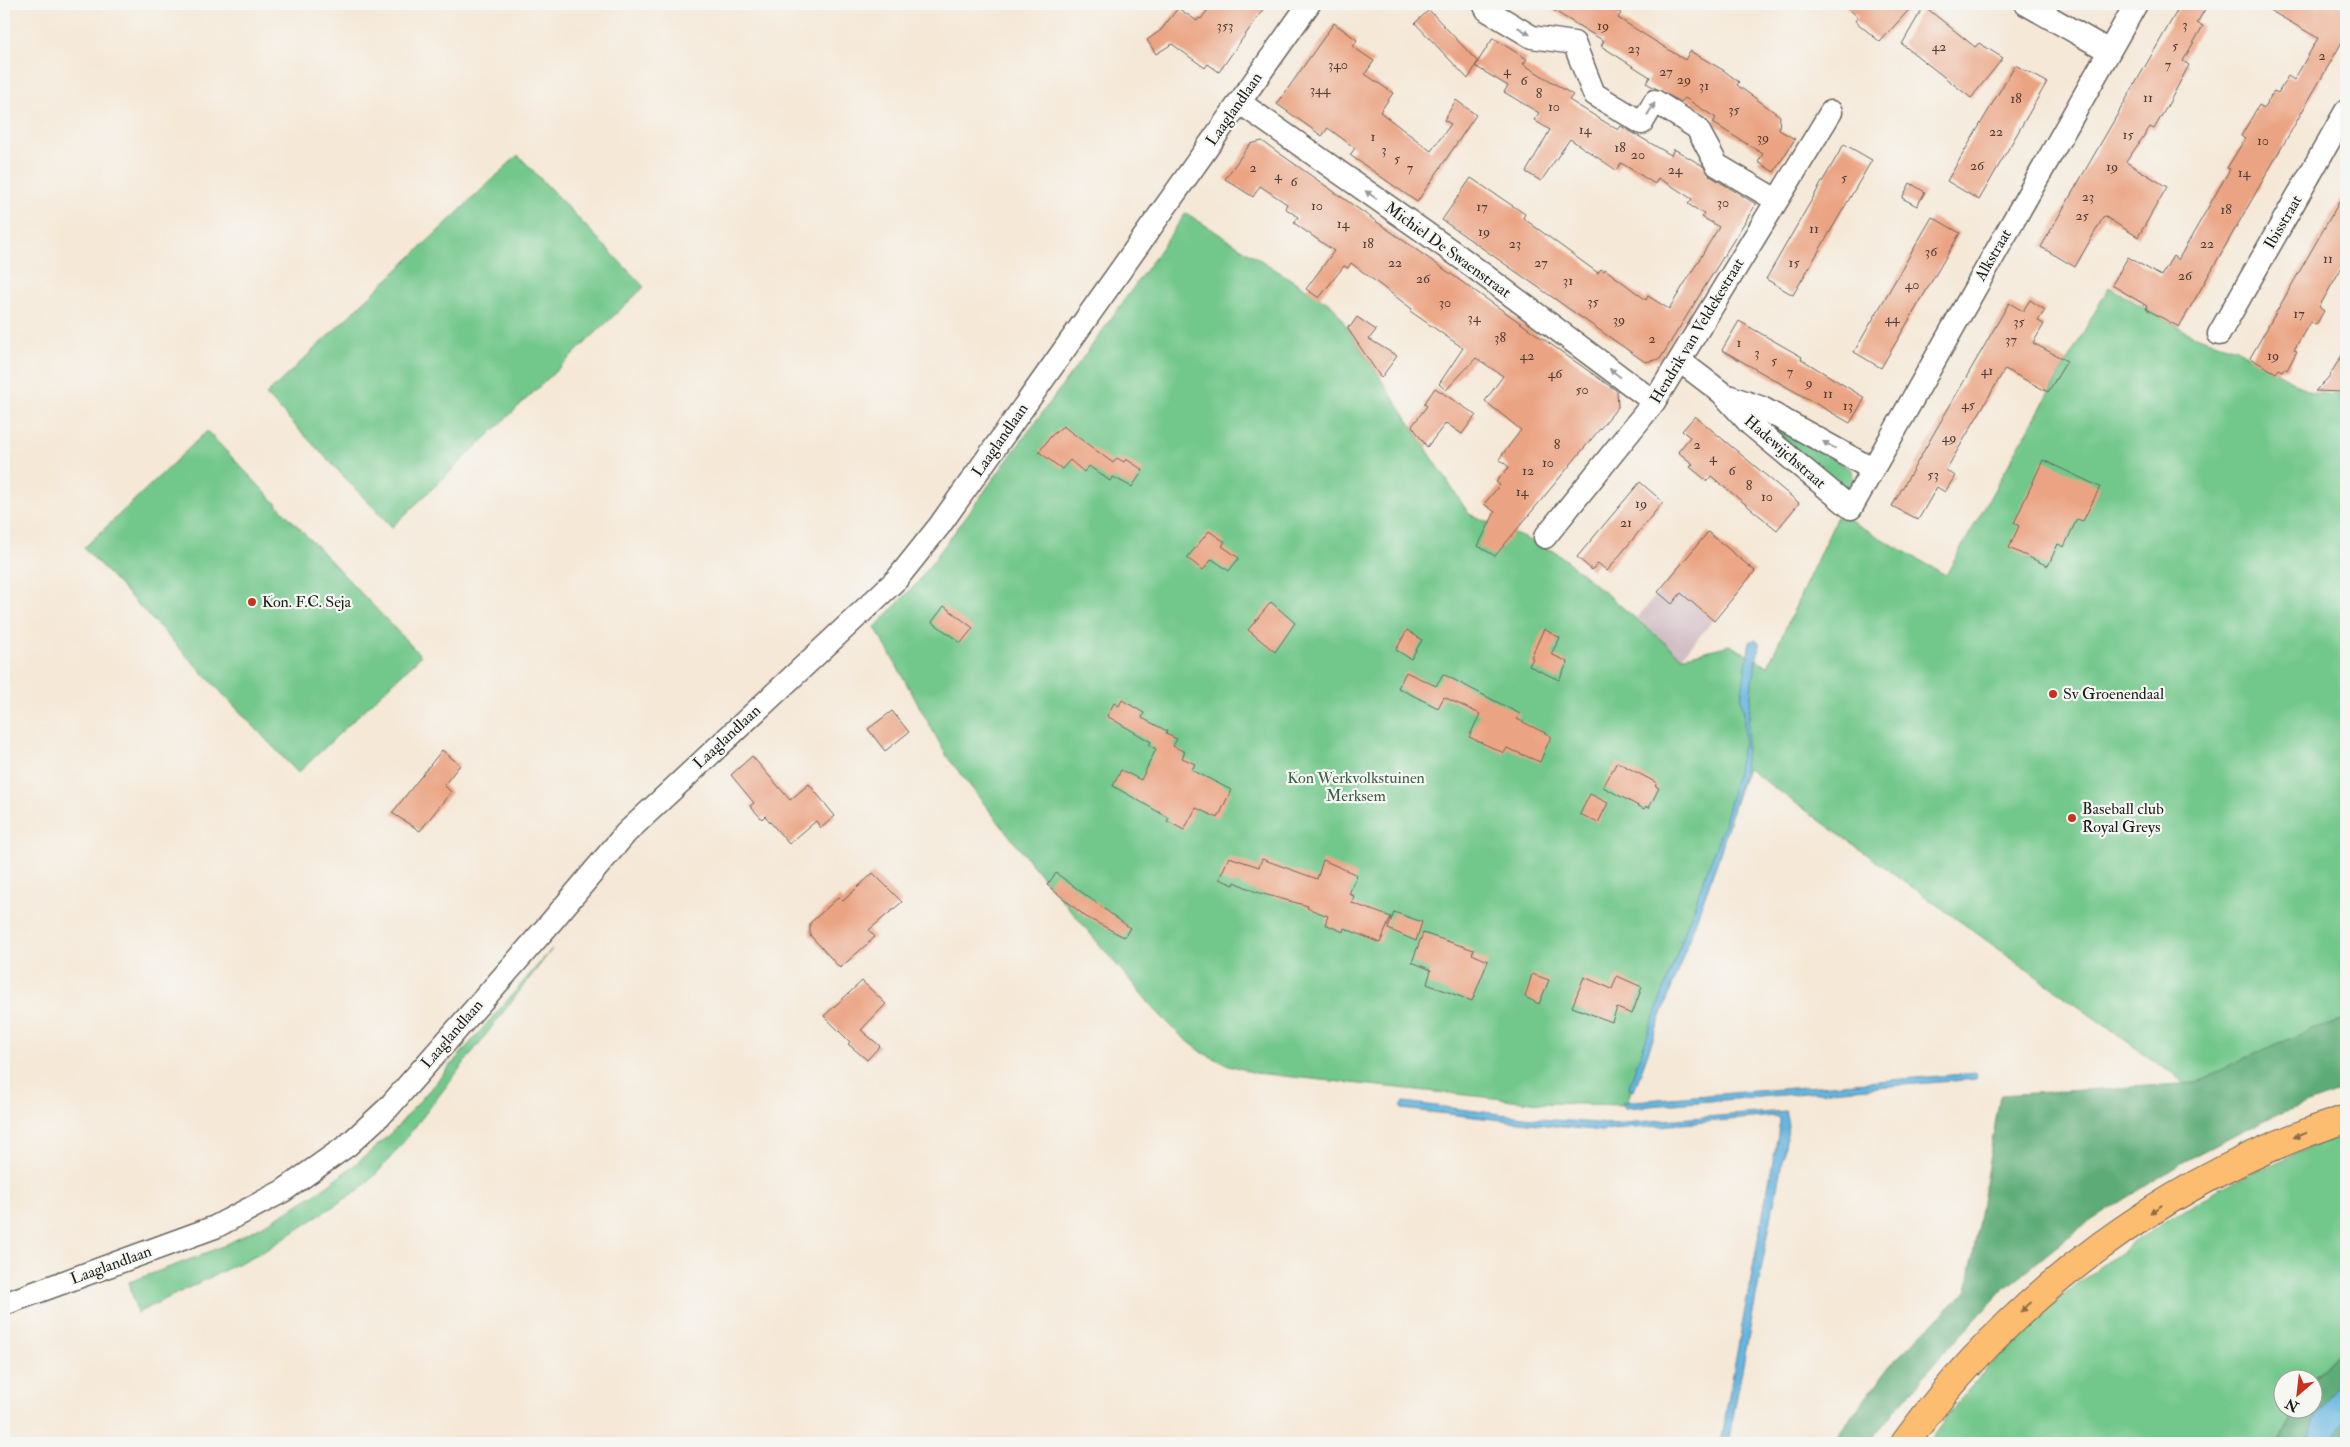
<svg xmlns="http://www.w3.org/2000/svg" width="2350" height="1447" font-family="'IM FELL Double Pica',serif">
	<rect width="100%" height="100%" fill="#f6f6f2"/>
	<filter id="ink" filterUnits="userSpaceOnUse"><feTurbulence type="fractalNoise" baseFrequency=".02" numOctaves="2"/><feDisplacementMap in="SourceGraphic" scale="10" xChannelSelector="R" yChannelSelector="G"/><feConvolveMatrix kernelMatrix="1 2 1 2 8 2 1 2 1" color-interpolation-filters="sRGB"/></filter>
	<filter id="wash" filterUnits="userSpaceOnUse"><feTurbulence type="fractalNoise" baseFrequency=".0096" numOctaves="4" result="noise"/><feDisplacementMap in="SourceGraphic" scale="20" xChannelSelector="R" yChannelSelector="G"/><feGaussianBlur stdDeviation="1.12" result="paint"/><feColorMatrix in="noise" values="0 0 0 0 0 0 0 0 0 0 0 0 0 0 0 0 0 1.4 0 .05"/><feComposite in="paint" operator="in"/></filter>
	<g filter="url(#wash)">
		<rect width="100%" height="100%" fill="#f5e8d7"/>
		<path fill="#d2bec5" d="M 1708,532 L 1755,571 L 1682,657 L 1637,618 Z"/>
		<path fill="#72c78b" stroke="#477254" d="M 518,155 L 644,287 L 392,527 L 266,395 Z
			M 1186,213 L 1333,306 L 1469,514 L 1556,552 L 1682,657 L 1730,645 L 1768,666 L 1838,514 L 1946,575 L 2109,287 L 2192,335 L 2236,349 L 2312,393 L 2340,395 L 2346,385 L 2346,1020 C 2294,1035 2245,1058 2196,1083 L 2186,1084 L 1747,768 L 1626,1105 L 1542,1103 L 1255,1073 L 1226,1064 L 1203,1053 L 1180,1035 L 1155,1010 L 1034,867 L 948,758 L 875,627 L 917,583 L 1098,337 Z
			M 1758,417 L 1852,470 L 1854,481 L 1845,490 Z
			M 207,431 L 421,656 L 298,773 L 84,548 Z
			M 552,949 L 401,1145 L 378,1172 L 360,1189 L 266,1250 L 137,1313 L 129,1282 C 161,1270 194,1259 225,1245 C 288,1214 348,1176 397,1127 Z
			M 2346,1136 L 2346,1344 L 2312,1379 L 2282,1380 L 2282,1410 L 2295,1410 L 2279,1443 L 1928,1443 L 1958,1402 L 2029,1320 L 2134,1242 L 2220,1188 L 2319,1143 Z"/>
		<path fill="#5dac77" stroke="#3c644a" d="M 2346,1020 L 2346,1089 L 2273,1116 L 2185,1161 L 2078,1229 L 2004,1289 L 1939,1358 L 1868,1443 L 1831,1443 L 1896,1359 L 1967,1290 L 2000,1095 L 2196,1083 L 2255,1053 L 2311,1030 Z
			M 2346,1344 L 2346,1443 L 2279,1443 L 2295,1410 L 2312,1410 L 2312,1380 Z"/>
		<path fill="#65b6e0" stroke="#40697e" d="M 1755,640 L 1759,643 L 1759,647 L 1752,683 L 1744,770 L 1719,857 L 1634,1091 L 1629,1089 L 1630,1083 L 1724,824 L 1744,743 L 1744,713 L 1741,699 L 1750,641 Z
			M 1977,1073 L 1976,1079 L 1625,1108 L 1622,1102 Z
			M 1404,1102 L 1540,1119 L 1611,1124 L 1786,1111 L 1789,1125 L 1728,1443 L 1720,1443 L 1779,1129 L 1779,1118 L 1774,1116 L 1602,1131 L 1402,1109 L 1401,1107 Z
			M 2346,1369 L 2346,1419 L 2330,1443 L 2308,1443 L 2314,1422 Z"/>
		<g id="blocks">
			<path fill="#eba483" d="M 1212,4 L 1267,4 L 1219,72 L 1208,64 L 1205,68 L 1172,44 L 1156,54 L 1147,40 L 1161,30 L 1178,8 L 1197,21 L 1199,18 L 1201,19 Z
				M 1543,4 L 1606,4 L 1621,13 L 1618,18 L 1685,60 L 1690,51 L 1723,70 L 1739,82 L 1737,85 L 1780,116 L 1779,130 L 1795,139 L 1774,172 L 1758,162 L 1763,154 L 1713,123 L 1716,118 L 1685,98 L 1681,102 L 1646,83 L 1650,77 L 1601,46 L 1604,41 Z
				M 1843,4 L 1914,4 L 1880,42 L 1855,21 L 1858,17 Z
				M 2181,4 L 2208,4 L 2197,23 L 2203,26 L 2183,61 L 2189,65 L 2169,103 L 2154,129 L 2150,127 L 2126,162 L 2167,187 L 2138,237 L 2104,216 L 2075,267 L 2041,247 Z
				M 2259,4 L 2346,4 L 2346,35 L 2179,327 L 2146,309 L 2147,306 L 2112,285 L 2128,257 L 2161,276 L 2173,256 L 2178,260 L 2230,169 L 2227,168 L 2245,139 L 2241,136 L 2259,105 L 2264,108 L 2274,91 L 2278,93 L 2288,76 L 2294,80 L 2318,38 Z
				M 1924,6 L 1975,47 L 1979,43 L 2003,58 L 1971,98 L 1902,44 Z
				M 1429,10 L 1478,62 L 1468,79 L 1415,23 Z
				M 1334,23 L 1357,40 L 1353,47 L 1374,61 L 1365,74 L 1393,93 L 1380,112 L 1431,151 L 1451,124 L 1444,120 L 1456,100 L 1476,115 L 1417,202 L 1350,155 L 1355,148 L 1328,128 L 1322,136 L 1277,104 Z
				M 1493,38 L 1527,59 L 1523,64 L 1573,95 L 1569,100 L 1618,130 L 1621,126 L 1671,155 L 1674,149 L 1703,166 L 1710,176 L 1756,204 L 1660,359 L 1645,362 L 1442,220 L 1471,178 L 1525,214 L 1523,218 L 1598,273 L 1601,269 L 1604,271 L 1605,269 L 1646,300 L 1648,296 L 1669,309 L 1719,227 L 1702,217 L 1704,214 L 1688,204 L 1692,199 L 1675,188 L 1658,178 L 1655,184 L 1621,163 L 1616,170 L 1570,139 L 1541,181 L 1526,172 L 1550,130 L 1534,120 L 1539,113 L 1504,92 L 1508,86 L 1475,66 Z
				M 2015,65 L 2047,82 L 1979,200 L 1947,181 Z
				M 1262,141 L 1617,391 L 1618,407 L 1495,556 L 1478,546 L 1495,512 L 1484,504 L 1500,485 L 1496,482 L 1509,467 L 1499,459 L 1521,430 L 1485,401 L 1503,376 L 1476,358 L 1446,390 L 1439,384 L 1463,348 L 1410,311 L 1412,309 L 1351,263 L 1348,268 L 1344,266 L 1319,298 L 1306,289 L 1334,251 L 1294,223 L 1298,217 L 1285,208 L 1287,204 L 1260,186 L 1253,197 L 1225,179 L 1250,144 Z
				M 1844,144 L 1872,160 L 1793,295 L 1766,279 Z
				M 1910,183 L 1925,192 L 1917,206 L 1902,198 Z
				M 2346,190 L 2346,260 L 2319,307 L 2324,311 L 2316,325 L 2310,322 L 2294,350 L 2297,351 L 2287,370 L 2284,368 L 2283,371 L 2279,369 L 2276,373 L 2250,358 Z
				M 1932,217 L 1960,233 L 1881,368 L 1854,352 Z
				M 2030,300 L 2045,310 L 2038,321 L 2044,324 L 2033,343 L 2067,361 L 2048,392 L 2005,369 L 1946,470 L 1955,476 L 1945,492 L 1937,487 L 1918,520 L 1892,506 L 2009,303 L 2023,311 Z
				M 1357,317 L 1376,330 L 1369,339 L 1397,356 L 1381,378 L 1348,329 L 1348,326 L 1350,327 Z
				M 1739,321 L 1802,357 L 1801,359 L 1865,398 L 1850,423 L 1722,350 Z
				M 2346,348 L 2346,385 L 2342,392 L 2315,391 L 2328,378 Z
				M 1435,388 L 1476,415 L 1462,434 L 1446,423 L 1427,447 L 1412,426 L 1427,406 L 1424,404 Z
				M 1695,416 L 1799,503 L 1777,530 L 1711,476 L 1707,481 L 1690,467 L 1693,464 L 1678,452 L 1690,437 L 1682,431 Z
				M 1063,426 L 1113,463 L 1117,458 L 1124,462 L 1126,459 L 1143,470 L 1142,472 L 1132,487 L 1113,477 L 1110,481 L 1089,466 L 1084,472 L 1070,460 L 1062,469 L 1039,452 L 1051,436 Z
				M 2043,460 L 2100,487 L 2083,521 L 2077,519 L 2064,547 L 2058,544 L 2048,566 L 2009,548 L 2019,526 L 2014,523 Z
				M 1640,482 L 1663,502 L 1607,571 L 1598,563 L 1592,570 L 1577,557 Z
				M 1209,531 L 1225,542 L 1222,546 L 1239,558 L 1229,571 L 1212,559 L 1203,570 L 1187,558 Z
				M 1708,532 L 1755,571 L 1714,621 L 1681,593 L 1672,604 L 1658,592 Z
				M 1271,602 L 1295,623 L 1275,652 L 1248,630 Z
				M 944,606 L 973,628 L 961,643 L 932,622 Z
				M 1544,629 L 1560,638 L 1551,654 L 1568,662 L 1559,680 L 1529,666 L 1533,658 L 1531,657 Z
				M 1407,630 L 1422,640 L 1411,659 L 1396,650 Z
				M 1406,672 L 1436,686 L 1443,674 L 1520,714 L 1517,719 L 1551,736 L 1540,762 L 1507,748 L 1504,753 L 1469,737 L 1480,714 L 1444,697 L 1438,708 L 1398,688 Z
				M 1122,700 L 1144,713 L 1142,718 L 1167,731 L 1166,734 L 1177,739 L 1173,746 L 1185,752 L 1182,758 L 1195,764 L 1192,770 L 1231,790 L 1218,818 L 1196,808 L 1184,830 L 1167,821 L 1169,818 L 1113,786 L 1121,770 L 1141,780 L 1156,749 L 1149,745 L 1151,742 L 1107,716 L 1114,703 L 1119,706 Z
				M 892,711 L 909,732 L 885,751 L 868,729 Z
				M 442,750 L 460,765 L 444,785 L 451,792 L 420,831 L 392,813 Z
				M 752,756 L 790,800 L 809,784 L 835,816 L 821,828 L 816,821 L 789,844 L 765,816 L 762,819 L 750,806 L 754,803 L 731,775 Z
				M 1617,762 L 1657,783 L 1655,786 L 1659,788 L 1649,808 L 1646,806 L 1644,809 L 1603,787 Z
				M 1590,794 L 1608,803 L 1598,823 L 1580,814 Z
				M 1229,857 L 1259,867 L 1262,859 L 1317,879 L 1323,860 L 1357,875 L 1349,894 L 1354,896 L 1352,903 L 1391,917 L 1380,943 L 1344,928 L 1343,932 L 1325,924 L 1328,916 L 1307,908 L 1308,906 L 1256,892 L 1235,882 L 1234,885 L 1219,879 Z
				M 873,873 L 902,902 L 869,930 L 875,937 L 840,968 L 810,935 L 810,923 L 839,897 L 843,901 Z
				M 1056,873 L 1130,928 L 1124,937 L 1086,917 L 1047,885 Z
				M 1394,912 L 1422,922 L 1416,941 L 1388,929 Z
				M 1423,933 L 1474,950 L 1472,954 L 1488,961 L 1472,1001 L 1427,984 L 1431,970 L 1412,962 Z
				M 1532,974 L 1549,980 L 1539,1004 L 1525,997 Z
				M 1617,976 L 1642,987 L 1632,1014 L 1617,1008 L 1612,1022 L 1572,1007 L 1584,977 L 1612,989 Z
				M 862,981 L 886,1004 L 861,1030 L 880,1046 L 867,1060 L 848,1044 L 850,1042 L 824,1016 Z"/>
		</g>
	</g>
	<g filter="url(#ink)">
		<use href="#blocks" fill-opacity="0" stroke="#68635d" stroke-width="1"/>
		<g fill="none" stroke-linecap="round" stroke-linejoin="round">
			<g stroke="#68635d" stroke-width="25">
				<path id="street" d="M 1484,4 L 1487,10 L 1532,37 L 1574,43 L 1594,94 L 1642,123 L 1655,101 L 1697,128 L 1717,165 L 1776,200
					M 2026,4 L 2109,51
					M 1239,102 L 1460,257 L 1654,402
					M 2219,334 L 2346,111
					M 1680,361 L 1722,393 L 1751,425 L 1851,508 L 2136,4
					M 1725,395 L 1762,408 L 1872,469
					M 1545,537 L 1654,402 L 1831,112
					M 4,1304 L 215,1227 L 283,1191 L 348,1145 L 388,1108 L 552,921 L 626,833 L 897,579 L 940,525 L 1309,4"/>
			</g>
			<g stroke="#68635d" stroke-width="30">
				<path id="highway" d="M 1905,1443 C 2014,1293 2170,1176 2346,1119"/>
			</g>
			<use href="#street" stroke="#fff" stroke-width="22"/>
			<use href="#highway" stroke="#fcbd6f" stroke-width="28"/>
		</g>
		<defs><path id="oneway-solid" d="M-6-.8H1V-3.2L6.5 0L1 3.2V.8H-6Z" transform="scale(1.25)"/></defs>
		<g fill="#999">
			<use href="#oneway-solid" transform="translate(1524 31) rotate(31)"/>
			<use href="#oneway-solid" transform="translate(1651 109) rotate(-58)"/>
			<use href="#oneway-solid" transform="translate(1371 195) rotate(-145)"/>
			<use href="#oneway-solid" transform="translate(1615 373) rotate(-143)"/>
			<use href="#oneway-solid" transform="translate(1829 445) rotate(-151)"/>
		</g>
		<g fill="#8c6c46">
			<use href="#oneway-solid" transform="translate(2300 1135) rotate(159)"/>
			<use href="#oneway-solid" transform="translate(2156 1209) rotate(147)"/>
			<use href="#oneway-solid" transform="translate(2026 1307) rotate(137)"/>
		</g>
	</g>
	<g fill="#c8321e" stroke="#f6f6f2" stroke-width="2">
		<circle cx="252" cy="602" r="5"/>
		<circle cx="2053" cy="694" r="5"/>
		<circle cx="2072" cy="818" r="5"/>
	</g>
	<g text-anchor="middle" dominant-baseline="central" stroke-width="4.5" stroke-linejoin="round" paint-order="stroke">
		<g font-size="14" fill="#503e36">
			<text x="2185" y="24">3</text>
			<text x="1225" y="25">353</text>
			<text x="1603" y="25">19</text>
			<text x="2175" y="45">5</text>
			<text x="1939" y="46">42</text>
			<text x="1634" y="48">23</text>
			<text x="2322" y="55">2</text>
			<text x="1338" y="64">340</text>
			<text x="2168" y="64">7</text>
			<text x="1507" y="70">4</text>
			<text x="1666" y="71">27</text>
			<text x="1684" y="79">29</text>
			<text x="1524" y="80">6</text>
			<text x="1704" y="85">31</text>
			<text x="1320" y="89">344</text>
			<text x="1539" y="93">8</text>
			<text x="2148" y="97">11</text>
			<text x="2016" y="98">18</text>
			<text x="1554" y="106">10</text>
			<text x="1734" y="109">35</text>
			<text x="1585" y="129">14</text>
			<text x="1996" y="131">22</text>
			<text x="2128" y="134">15</text>
			<text x="1373" y="136">1</text>
			<text x="1763" y="137">39</text>
			<text x="2263" y="140">10</text>
			<text x="1620" y="147">18</text>
			<text x="1384" y="149">3</text>
			<text x="1638" y="154">20</text>
			<text x="1397" y="158">5</text>
			<text x="1977" y="165">26</text>
			<text x="2112" y="166">19</text>
			<text x="1253" y="167">2</text>
			<text x="1410" y="167">7</text>
			<text x="1675" y="169">24</text>
			<text x="2244" y="172">14</text>
			<text x="1278" y="175">4</text>
			<text x="1844" y="177">5</text>
			<text x="1294" y="181">6</text>
			<text x="2088" y="196">23</text>
			<text x="1723" y="202">30</text>
			<text x="1317" y="205">10</text>
			<text x="1482" y="206">17</text>
			<text x="2226" y="209">18</text>
			<text x="2082" y="215">25</text>
			<text x="1343" y="223">14</text>
			<text x="1814" y="228">11</text>
			<text x="1484" y="231">19</text>
			<text x="1368" y="243">18</text>
			<text x="1515" y="243">23</text>
			<text x="2207" y="243">22</text>
			<text x="1931" y="251">36</text>
			<text x="2328" y="258">11</text>
			<text x="1395" y="262">22</text>
			<text x="1541" y="262">27</text>
			<text x="1794" y="262">15</text>
			<text x="2185" y="275">26</text>
			<text x="1423" y="278">26</text>
			<text x="1568" y="280">31</text>
			<text x="1912" y="284">40</text>
			<text x="1593" y="301">35</text>
			<text x="1445" y="302">30</text>
			<text x="2299" y="313">17</text>
			<text x="1474" y="317">34</text>
			<text x="1892" y="318">44</text>
			<text x="1619" y="319">39</text>
			<text x="2019" y="321">35</text>
			<text x="1500" y="337">38</text>
			<text x="1652" y="338">2</text>
			<text x="2011" y="339">37</text>
			<text x="1739" y="342">1</text>
			<text x="1757" y="352">3</text>
			<text x="1527" y="355">42</text>
			<text x="2273" y="355">19</text>
			<text x="1774" y="360">5</text>
			<text x="1987" y="370">41</text>
			<text x="1790" y="371">7</text>
			<text x="1555" y="373">46</text>
			<text x="1809" y="382">9</text>
			<text x="1582" y="389">50</text>
			<text x="1828" y="393">11</text>
			<text x="1968" y="404">45</text>
			<text x="1848" y="405">13</text>
			<text x="1949" y="437">49</text>
			<text x="1557" y="444">8</text>
			<text x="1697" y="444">2</text>
			<text x="1713" y="457">4</text>
			<text x="1548" y="462">10</text>
			<text x="1528" y="470">12</text>
			<text x="1732" y="470">6</text>
			<text x="1933" y="474">53</text>
			<text x="1749" y="485">8</text>
			<text x="1522" y="491">14</text>
			<text x="1767" y="496">10</text>
			<text x="1641" y="503">19</text>
			<text x="1626" y="522">21</text>
		</g>
		<g font-size="16" fill="#1c1c1c" stroke="#f6f6f2">
			<text transform="translate(1234 109) rotate(-55)">Laaglandlaan</text>
			<text transform="translate(2283 222) rotate(-60)">Ibisstraat</text>
			<text transform="translate(1448 250) rotate(36)">Michiel De Swaenstraat</text>
			<text transform="translate(1993 255) rotate(-60)">Alkstraat</text>
			<text transform="translate(1697 331) rotate(-59)">Hendrik van Veldekestraat</text>
			<text transform="translate(1000 440) rotate(-55)">Laaglandlaan</text>
			<text transform="translate(1785 452) rotate(41)">Hadewijchstraat</text>
			<text transform="translate(727 737) rotate(-43)">Laaglandlaan</text>
			<text transform="translate(452 1034) rotate(-49)">Laaglandlaan</text>
			<text transform="translate(111 1265) rotate(-20)">Laaglandlaan</text>
		</g>
		<g font-size="16" fill="#1c1c1c" stroke="#f6f6f2" text-anchor="start">
			<text x="262" y="602">Kon. F.C. Seja</text>
			<text x="2063" y="694">Sv Groenendaal</text>
			<text x="2082" y="809">Baseball club<tspan x="2082" dy="18">Royal Greys</tspan></text>
		</g>
		<g font-size="16" fill="#3e6048" stroke="#f6f6f2">
			<text x="1356" y="778">Kon Werkvolkstuinen<tspan x="1356" dy="18">Merksem</tspan></text>
		</g>
	</g>
	<rect width="2350" height="1447" fill="none" stroke="#f6f6f2" stroke-width="20"/>
	<g transform="translate(2298 1394) rotate(208)"><circle r="24" fill="#f6f6f2" stroke="#9f9f9c"/>
	<path d="M0-4L9 19L0 12L-9 19Z" fill="#c8321e"/>
	<text y="-8" font-size="14" font-weight="bold" text-anchor="middle" fill="#1c1c1c">N</text>
	</g>
</svg>
